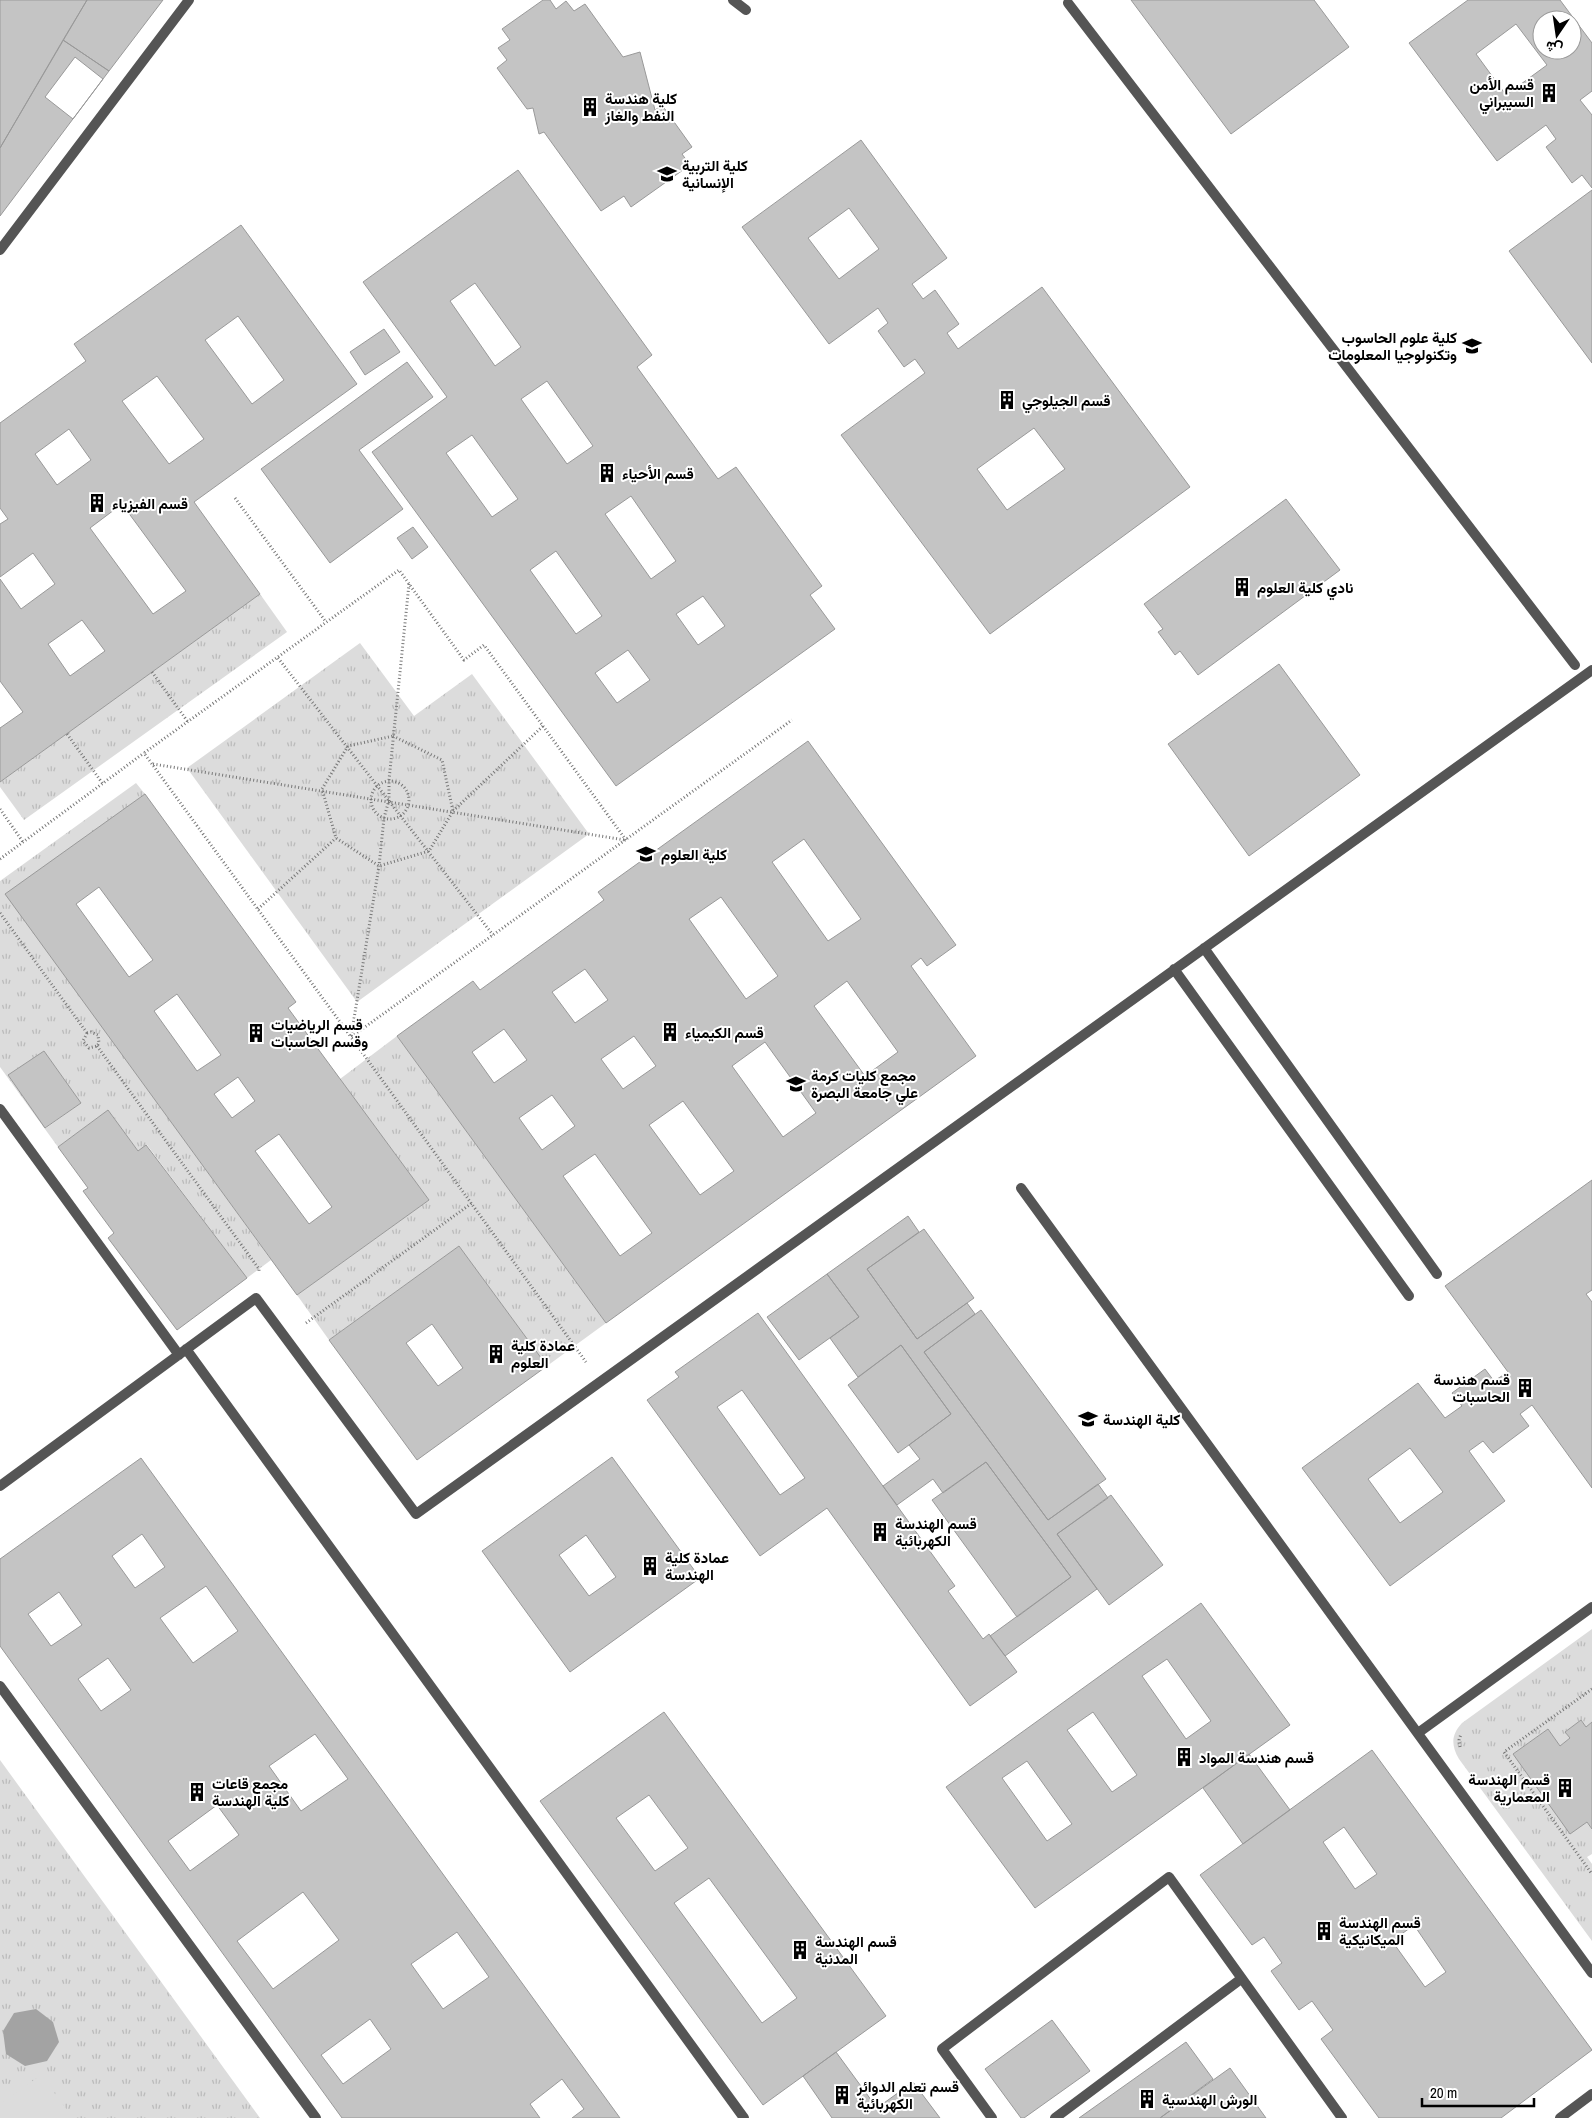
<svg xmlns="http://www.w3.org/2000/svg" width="1592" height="2118" font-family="'Archivo Narrow',Vazirmatn,sans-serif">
	<defs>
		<pattern id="grass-tufts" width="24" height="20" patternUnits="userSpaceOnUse" patternTransform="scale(1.25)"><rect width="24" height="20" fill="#dcdcdc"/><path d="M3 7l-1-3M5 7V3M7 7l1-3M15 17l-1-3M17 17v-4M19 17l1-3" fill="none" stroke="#bbb"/></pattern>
	</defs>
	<rect width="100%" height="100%" fill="#fff"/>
	<path fill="url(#grass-tufts)" fill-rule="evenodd" d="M 260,594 L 287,632 L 24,820 L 0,787 L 0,782 Z
		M 360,643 L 414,716 L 472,674 L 589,834 L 357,1002 L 187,768 Z
		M 136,783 L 145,794 L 6,894 L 271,1260 L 247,1278 L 147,1145 L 138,1151 L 108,1110 L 58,1147 L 0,1067 L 0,881 ZM 44,1051 L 81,1103 L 46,1128 L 8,1075 Z
		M 397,1036 L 606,1323 L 547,1366 L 459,1246 L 329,1340 L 297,1295 L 429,1200 L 340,1079 Z
		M 1592,1629 L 1592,1722 L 1586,1727 L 1581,1720 L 1565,1732 L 1570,1738 L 1560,1746 L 1548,1729 L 1513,1754 L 1570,1833 L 1587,1822 L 1592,1829 L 1592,1854 L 1587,1857 L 1592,1864 L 1592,1941 L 1459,1759 C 1451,1745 1451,1735 1462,1723 Z
		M 0,1760 L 260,2118 L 0,2118 Z"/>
	<path fill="#dcdcdc" d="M 41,2075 L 73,2118 L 0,2118 L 0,2104 Z"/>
	<path fill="#a3a3a3" d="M 36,2009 L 53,2022 L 59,2042 L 47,2061 L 25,2066 L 6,2054 L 3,2031 L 14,2013 Z"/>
	<path fill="#c4c4c4" stroke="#999" fill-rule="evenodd" d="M 0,0 L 87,0 L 0,148 Z
		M 87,0 L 163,0 L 109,71 L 63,40 Z
		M 543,0 L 550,0 L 556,9 L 566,1 L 574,11 L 585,4 L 623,57 L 640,52 L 655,110 L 662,105 L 692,147 L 682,154 L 690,165 L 631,207 L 624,196 L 601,211 L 544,132 L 539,134 L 533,108 L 527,109 L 497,68 L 507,60 L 498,48 L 510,40 L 502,29 Z
		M 1131,0 L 1314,0 L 1349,47 L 1231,134 Z
		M 1468,0 L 1560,0 L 1592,43 L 1592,91 L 1580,100 L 1592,115 L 1592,188 L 1582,175 L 1572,183 L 1546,147 L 1556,139 L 1546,125 L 1497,161 L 1409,43 ZM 1542,20 L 1572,20 L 1572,50 L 1542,50 ZM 1516,24 L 1547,65 L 1506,95 L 1476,54 Z
		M 63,40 L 109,71 L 0,216 L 0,148 Z
		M 75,57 L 103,79 L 73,119 L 45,97 Z
		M 861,140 L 947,258 L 912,284 L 923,299 L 935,290 L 959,324 L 947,333 L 958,349 L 1042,287 L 1190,487 L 990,634 L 841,435 L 925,373 L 915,359 L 904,367 L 878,331 L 888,323 L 878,308 L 829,344 L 742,227 ZM 849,208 L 879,249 L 839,279 L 808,238 ZM 1034,428 L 1065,469 L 1007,510 L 977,469 Z
		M 518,170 L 652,355 L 637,367 L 718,479 L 736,467 L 822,586 L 810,595 L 835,629 L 616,786 L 372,452 L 447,397 L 363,282 ZM 475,283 L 521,347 L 495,366 L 450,301 ZM 547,381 L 593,446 L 567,464 L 521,399 ZM 472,435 L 518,499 L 492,517 L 446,453 ZM 631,496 L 676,561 L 651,579 L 605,514 ZM 556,551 L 602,616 L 576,634 L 530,570 ZM 703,596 L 725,626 L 698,645 L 676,614 ZM 628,650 L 650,680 L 617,703 L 595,673 Z
		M 1592,190 L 1592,363 L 1509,251 Z
		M 241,225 L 357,384 L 194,502 L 260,594 L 0,782 L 0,728 L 23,712 L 0,681 L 0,579 L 21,609 L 55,584 L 33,553 L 0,577 L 0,524 L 8,519 L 0,508 L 0,423 L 86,361 L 74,344 ZM 238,316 L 284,380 L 252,404 L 205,340 ZM 157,376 L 204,439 L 169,464 L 122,401 ZM 69,429 L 91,460 L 57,485 L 35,454 ZM 122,504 L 186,591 L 153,614 L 90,528 ZM 82,620 L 105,651 L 70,676 L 48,644 Z
		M 384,329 L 400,352 L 365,375 L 350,352 Z
		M 407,362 L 433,397 L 359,450 L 403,509 L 330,563 L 261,469 Z
		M 1286,499 L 1340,570 L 1198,675 L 1180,651 L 1175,655 L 1158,632 L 1163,629 L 1144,604 Z
		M 413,527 L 428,547 L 412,559 L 397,538 Z
		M 1279,664 L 1360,775 L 1249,856 L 1168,744 Z
		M 808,741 L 956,945 L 927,966 L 921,958 L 911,966 L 976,1056 L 606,1323 L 397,1036 L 473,981 L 480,990 L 604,900 L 598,892 ZM 804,839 L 861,919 L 828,941 L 772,862 ZM 721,897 L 778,976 L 746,999 L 689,919 ZM 585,969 L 608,1000 L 575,1023 L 552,992 ZM 847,981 L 898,1052 L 865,1076 L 814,1006 ZM 504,1029 L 527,1060 L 494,1083 L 472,1052 ZM 634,1036 L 656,1066 L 623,1089 L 601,1059 ZM 765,1042 L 816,1113 L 783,1137 L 732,1066 ZM 552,1095 L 575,1126 L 542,1150 L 519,1118 ZM 683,1101 L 734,1171 L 700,1195 L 649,1125 ZM 595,1154 L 652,1233 L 620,1256 L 563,1176 Z
		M 145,794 L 296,1002 L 288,1008 L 429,1200 L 297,1295 L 5,894 ZM 99,887 L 153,960 L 129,977 L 76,904 ZM 177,994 L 221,1055 L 197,1071 L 154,1011 ZM 238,1077 L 255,1101 L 232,1118 L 214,1094 ZM 279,1134 L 332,1207 L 309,1224 L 255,1151 Z
		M 44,1051 L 81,1103 L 45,1128 L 8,1075 Z
		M 108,1110 L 138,1151 L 146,1145 L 247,1278 L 177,1330 L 108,1238 L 114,1233 L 83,1191 L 88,1188 L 58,1147 Z
		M 1592,1180 L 1592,1290 L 1586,1294 L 1592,1302 L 1592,1488 L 1532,1405 L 1520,1414 L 1529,1426 L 1493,1453 L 1483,1441 L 1469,1451 L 1505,1501 L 1390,1586 L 1302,1468 L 1418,1383 L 1445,1418 L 1462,1406 L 1452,1393 L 1485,1369 L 1494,1381 L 1508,1372 L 1445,1286 ZM 1410,1448 L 1443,1492 L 1400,1523 L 1368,1479 Z
		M 908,1216 L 919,1232 L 867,1269 L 917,1339 L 967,1303 L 975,1314 L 924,1352 L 1048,1520 L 1098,1484 L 1108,1498 L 1057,1534 L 1097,1589 L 1005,1656 L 990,1636 L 1071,1577 L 986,1462 L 943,1493 L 933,1479 L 897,1505 L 883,1486 L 920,1459 L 909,1445 L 951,1414 L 901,1345 L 858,1377 L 830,1338 L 859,1317 L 827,1274 Z
		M 924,1229 L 974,1298 L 917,1339 L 867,1269 Z
		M 459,1246 L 547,1366 L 417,1460 L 329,1340 ZM 432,1324 L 463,1368 L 438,1386 L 406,1343 Z
		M 827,1274 L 859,1317 L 799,1360 L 767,1317 Z
		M 981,1310 L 1106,1479 L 1048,1520 L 924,1352 Z
		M 758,1313 L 955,1586 L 948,1591 L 983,1639 L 989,1634 L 1017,1672 L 970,1706 L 827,1508 L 760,1556 L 647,1400 L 679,1377 L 675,1372 ZM 742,1390 L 805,1478 L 780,1495 L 717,1407 Z
		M 901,1345 L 951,1414 L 898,1453 L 848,1385 Z
		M 612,1457 L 700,1578 L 570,1672 L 482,1551 ZM 586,1535 L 616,1577 L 589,1596 L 559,1555 Z
		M 141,1458 L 620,2118 L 572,2118 L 584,2109 L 562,2079 L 530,2104 L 540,2118 L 342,2118 L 0,1646 L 0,1559 ZM 142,1534 L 165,1567 L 135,1588 L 112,1556 ZM 206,1586 L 238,1631 L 193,1663 L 160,1618 ZM 59,1592 L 82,1625 L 51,1646 L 28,1614 ZM 108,1658 L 131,1690 L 101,1711 L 78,1679 ZM 315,1734 L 348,1779 L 301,1811 L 269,1766 ZM 217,1805 L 239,1835 L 190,1871 L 168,1841 ZM 303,1892 L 339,1940 L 273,1989 L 237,1941 ZM 457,1932 L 489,1977 L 443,2009 L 411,1964 ZM 370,2019 L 391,2049 L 343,2084 L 321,2055 Z
		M 986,1462 L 1071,1577 L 1017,1617 L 932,1500 Z
		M 1111,1495 L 1163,1565 L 1109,1605 L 1057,1534 Z
		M 1201,1603 L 1290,1725 L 1035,1908 L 946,1787 ZM 1167,1659 L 1211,1721 L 1186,1739 L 1142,1676 ZM 1093,1712 L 1137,1775 L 1112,1792 L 1067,1730 ZM 1027,1761 L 1072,1824 L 1047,1841 L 1002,1778 Z
		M 664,1712 L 886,2016 L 763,2105 L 540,1801 ZM 649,1795 L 688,1848 L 655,1871 L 616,1818 ZM 709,1878 L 797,1998 L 762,2023 L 674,1903 Z
		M 1581,1720 L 1586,1727 L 1592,1722 L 1592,1829 L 1587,1822 L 1570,1834 L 1513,1754 L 1548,1729 L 1560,1746 L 1570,1738 L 1565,1732 Z
		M 1372,1750 L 1592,2050 L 1501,2118 L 1379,2118 L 1321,2039 L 1333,2030 L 1312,2001 L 1299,2010 L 1271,1971 L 1282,1963 L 1264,1937 L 1252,1945 L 1200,1875 ZM 1344,1827 L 1377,1874 L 1355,1889 L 1323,1842 ZM 1414,1925 L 1446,1972 L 1425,1987 L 1392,1941 Z
		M 1249,1754 L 1290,1810 L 1243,1844 L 1203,1788 Z
		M 1052,2020 L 1090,2071 L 1024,2118 L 1021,2118 L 985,2069 Z
		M 1186,2042 L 1213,2079 L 1160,2118 L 1079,2118 Z
		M 836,2052 L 877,2108 L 913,2082 L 940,2118 L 832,2118 L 803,2076 Z
		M 1230,2068 L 1266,2118 L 1160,2118 Z"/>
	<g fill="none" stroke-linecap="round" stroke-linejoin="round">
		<path stroke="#777" stroke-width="3" stroke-dasharray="1 2.5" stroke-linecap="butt" d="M 235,498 L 326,622
			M 409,584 L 389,780 L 389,800 L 384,818 L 379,866 L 351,1037 L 586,1362
			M 278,658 L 493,935
			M 152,672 L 188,722
			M 67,734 L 103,784
			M 393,736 L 442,760 L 453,811 L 429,851 L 379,866 L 336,838 L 322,789 L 348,746 Z
			M 153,764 L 625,840
			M371 800a19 19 0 1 1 38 0a19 19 0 1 1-38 0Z
			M 0,809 L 23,842
			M 453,811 L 543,726
			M 626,840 L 484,645 L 464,660 L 399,570 L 144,753 L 351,1037 L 792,720
			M 0,859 L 144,753
			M 258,909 L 336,838
			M 0,913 L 87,1033
			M 87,1033 L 83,1041 L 89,1048 L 97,1046
			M 87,1033 L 91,1032 L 98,1035 L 99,1043 L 97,1046
			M 97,1046 L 259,1269 L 259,1273
			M 306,1323 L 472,1203
			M 1592,1689 L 1504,1752 L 1592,1874
			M 1460,1747 L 1459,1740 L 1461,1734"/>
		<path stroke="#555" stroke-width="10" d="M 733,0 L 746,10
			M 1204,948 L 1437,1274
			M 1174,969 L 1409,1296
			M 0,1109 L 179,1355
			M 1021,1188 L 1592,1973
			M 186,1349 L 744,2118
			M 0,1486 L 256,1298 L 416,1514 L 1592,670
			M 0,1686 L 316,2118
			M 1418,1733 L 1592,1607
			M 992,2118 L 942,2049 L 1169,1877 L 1342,2118
			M 1055,2118 L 1241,1979
			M 1560,2118 L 1592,2094"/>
		<path stroke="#555" stroke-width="10" d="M 1068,3 L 1575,665
			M 0,250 L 189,0"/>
	</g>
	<defs>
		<g id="building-bare" transform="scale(1.5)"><path d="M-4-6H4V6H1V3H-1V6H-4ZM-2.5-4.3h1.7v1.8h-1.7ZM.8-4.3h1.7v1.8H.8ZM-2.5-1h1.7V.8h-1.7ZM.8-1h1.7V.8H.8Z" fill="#000" stroke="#fff" stroke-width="2.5" paint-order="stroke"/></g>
		<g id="university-bare" transform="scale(1.5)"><path d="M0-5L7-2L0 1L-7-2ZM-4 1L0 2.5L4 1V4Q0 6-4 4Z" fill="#000" stroke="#fff" stroke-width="2.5" paint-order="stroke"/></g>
	</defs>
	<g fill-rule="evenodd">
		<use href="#building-bare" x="1549" y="93"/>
		<use href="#building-bare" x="590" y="107"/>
		<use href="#university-bare" x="667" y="174"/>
		<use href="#university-bare" x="1472" y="346"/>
		<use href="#building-bare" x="1007" y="400"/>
		<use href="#building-bare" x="607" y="473"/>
		<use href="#building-bare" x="97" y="503"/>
		<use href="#building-bare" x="1242" y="587"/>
		<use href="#university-bare" x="646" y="854"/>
		<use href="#building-bare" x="670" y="1032"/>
		<use href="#building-bare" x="256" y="1033"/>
		<use href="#university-bare" x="796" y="1084"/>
		<use href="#building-bare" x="496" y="1354"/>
		<use href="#building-bare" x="1525" y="1388"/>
		<use href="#university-bare" x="1088" y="1419"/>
		<use href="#building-bare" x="880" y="1532"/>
		<use href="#building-bare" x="650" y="1566"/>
		<use href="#building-bare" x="1184" y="1757"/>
		<use href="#building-bare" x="1565" y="1788"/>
		<use href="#building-bare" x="197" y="1792"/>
		<use href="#building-bare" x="1324" y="1931"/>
		<use href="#building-bare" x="800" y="1950"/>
		<use href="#building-bare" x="842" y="2095"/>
		<use href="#building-bare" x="1147" y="2099"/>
	</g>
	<g text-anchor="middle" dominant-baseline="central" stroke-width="4" stroke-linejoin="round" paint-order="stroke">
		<g font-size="15" font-weight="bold" fill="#000" stroke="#fff" text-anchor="start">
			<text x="1534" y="84" text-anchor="end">قسم الأمن<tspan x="1534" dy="17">السيبراني</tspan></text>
			<text x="605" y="98">كلية هندسة<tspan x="605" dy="17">النفط والغاز</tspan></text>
			<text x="682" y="165">كلية التربية<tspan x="682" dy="17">الإنسانية</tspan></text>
			<text x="1457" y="337" text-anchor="end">كلية علوم الحاسوب<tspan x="1457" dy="17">وتكنولوجيا المعلومات</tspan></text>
			<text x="1022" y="400">قسم الجيلوجي</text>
			<text x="622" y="473">قسم الأحياء</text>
			<text x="112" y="503">قسم الفيزياء</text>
			<text x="1257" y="587">نادي كلية العلوم</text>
			<text x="661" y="854">كلية العلوم</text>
			<text x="271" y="1024">قسم الرياضيات<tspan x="271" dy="17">وقسم الحاسبات</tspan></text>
			<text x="685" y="1032">قسم الكيمياء</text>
			<text x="811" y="1075">مجمع كليات كرمة<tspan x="811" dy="17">علي جامعة البصرة</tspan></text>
			<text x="511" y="1345">عمادة كلية<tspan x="511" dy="17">العلوم</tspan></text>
			<text x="1510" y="1379" text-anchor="end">قسم هندسة<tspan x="1510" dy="17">الحاسبات</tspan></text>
			<text x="1103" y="1419">كلية الهندسة</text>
			<text x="895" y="1523">قسم الهندسة<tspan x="895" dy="17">الكهربائية</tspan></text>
			<text x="665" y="1557">عمادة كلية<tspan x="665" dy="17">الهندسة</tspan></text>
			<text x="1199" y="1757">قسم هندسة المواد</text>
			<text x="1550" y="1779" text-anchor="end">قسم الهندسة<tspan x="1550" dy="17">المعمارية</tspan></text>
			<text x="212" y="1783">مجمع قاعات<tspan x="212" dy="17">كلية الهندسة</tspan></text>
			<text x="1339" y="1922">قسم الهندسة<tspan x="1339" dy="17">الميكانيكية</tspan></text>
			<text x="815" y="1941">قسم الهندسة<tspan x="815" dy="17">المدنية</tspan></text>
			<text x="857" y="2086">قسم تعلم الدوائر<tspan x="857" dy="17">الكهربائية</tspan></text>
			<text x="1162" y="2099">الورش الهندسية</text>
		</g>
	</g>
	<g transform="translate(1557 35) rotate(193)"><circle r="24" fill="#ffffff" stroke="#999999"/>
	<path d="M0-4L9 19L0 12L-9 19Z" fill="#000000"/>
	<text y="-8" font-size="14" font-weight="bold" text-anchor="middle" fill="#000000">ش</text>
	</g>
	<path d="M1422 2098v8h112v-8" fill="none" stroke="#000000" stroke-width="2.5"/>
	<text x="1430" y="2098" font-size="15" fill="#000000" stroke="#ffffff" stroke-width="4" paint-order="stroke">20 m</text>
</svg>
